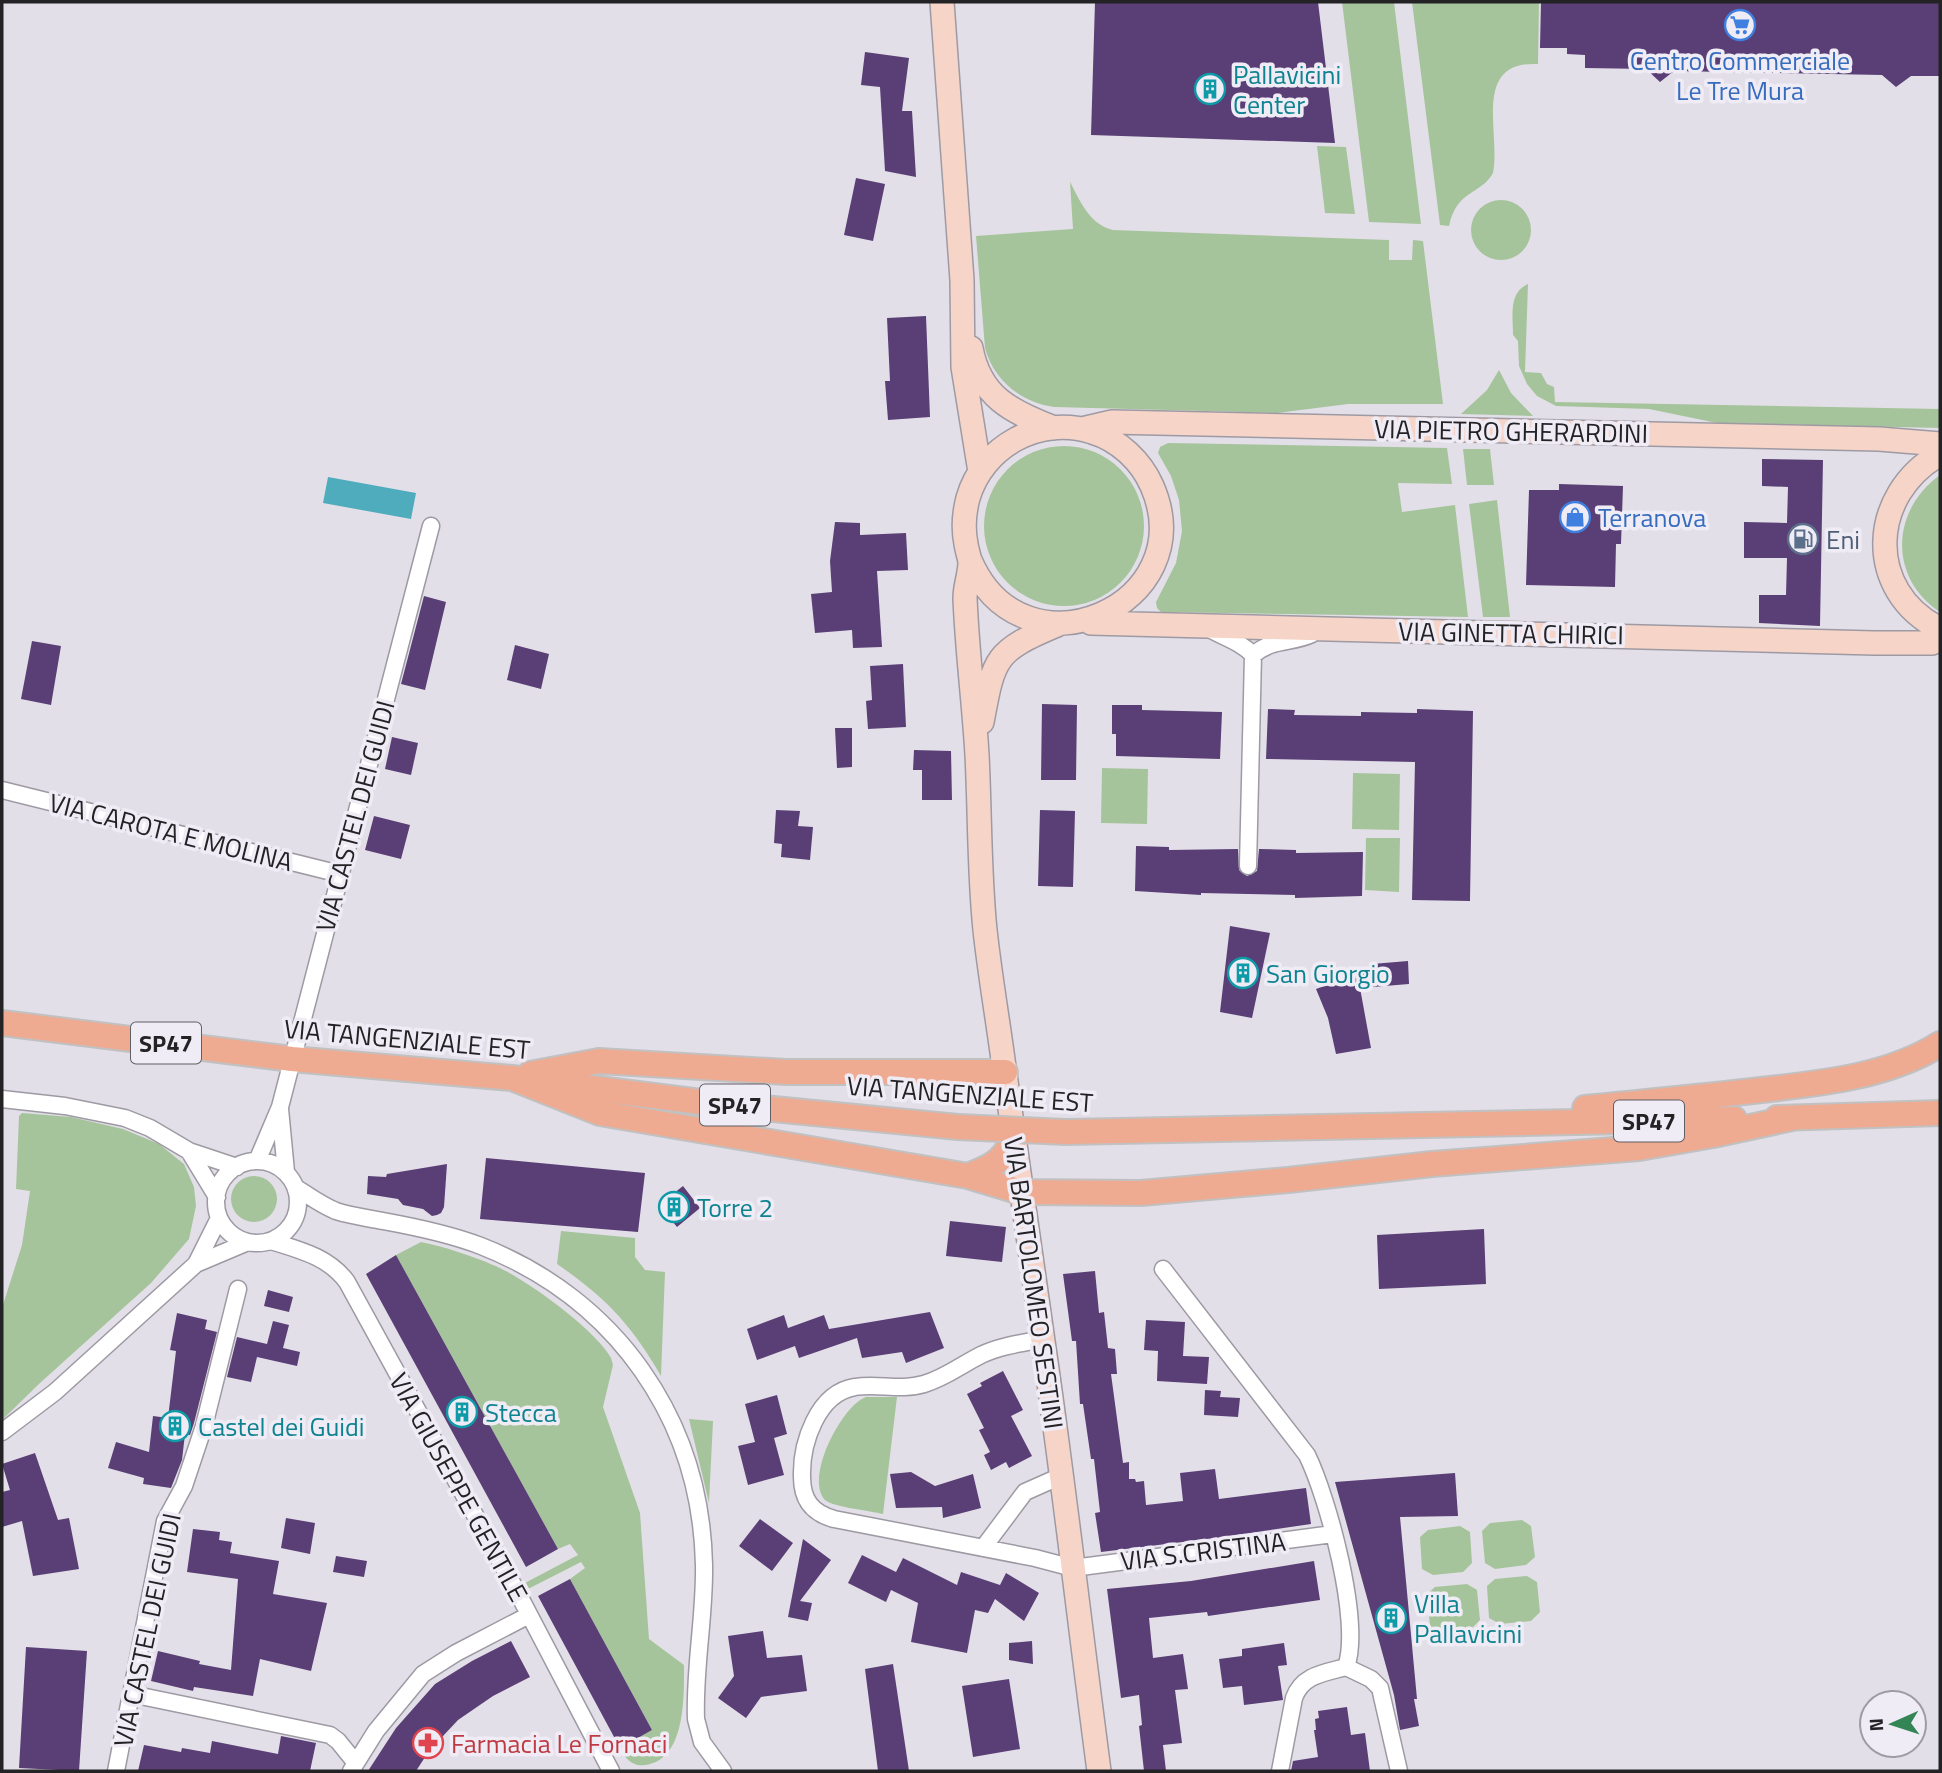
<svg xmlns="http://www.w3.org/2000/svg" width="1942" height="1773" font-family="'Titillium Web',sans-serif">
	<rect width="100%" height="100%" fill="#e3dfe9"/>
	<path fill="#a6c49b" d="M 1342,2 L 1394,2 L 1421,224 L 1369,222 Z
		M 1412,2 L 1539,2 L 1538,64 C 1471,61 1501,133 1493,173 C 1481,195 1457,189 1449,226 L 1440,225 Z
		M 1317,146 L 1346,147 L 1355,214 L 1325,213 Z
		M 1070,182 C 1080,201 1090,225 1113,230 L 1389,240 L 1389,260 L 1412,260 L 1413,240 L 1423,241 L 1443,404 L 1348,404 L 1277,413 L 1054,407 C 1021,402 994,381 985,348 L 976,236 L 1073,229 Z
		M1471 230a30 30 0 1 1 60 0a30 30 0 1 1-60 0Z
		M 1528,284 L 1525,372 L 1541,373 L 1547,384 L 1554,387 L 1555,402 L 1940,409 L 1940,428 L 1717,423 L 1649,409 L 1556,406 L 1537,396 L 1527,384 L 1519,366 L 1518,341 L 1513,335 C 1513,317 1508,292 1528,284 Z
		M 1499,370 L 1511,393 L 1533,416 L 1461,414 L 1487,390 Z
		M 1168,443 L 1447,448 L 1452,484 L 1398,483 L 1402,512 L 1455,505 L 1468,617 L 1161,612 L 1157,608 L 1156,602 L 1176,563 L 1182,531 L 1179,500 L 1171,476 L 1158,453 L 1160,447 Z
		M984 526a80 80 0 1 1 160 0a80 80 0 1 1-160 0Z
		M 1463,449 L 1490,449 L 1494,485 L 1467,485 Z
		M 1940,475 L 1940,612 C 1888,578 1891,510 1940,475 Z
		M 1497,500 L 1510,617 L 1483,617 L 1469,504 Z
		M 1102,768 L 1148,769 L 1147,824 L 1101,823 Z
		M 1353,773 L 1400,774 L 1399,830 L 1352,829 Z
		M 1366,838 L 1400,838 L 1399,892 L 1365,890 Z
		M 22,1113 L 71,1117 L 123,1129 L 159,1144 L 184,1164 L 194,1187 L 196,1206 L 189,1239 L 151,1283 L 40,1383 L 2,1420 L 2,1308 L 22,1245 L 30,1191 L 16,1189 L 19,1116 Z
		M231 1199a23 23 0 1 1 46 0a23 23 0 1 1-46 0Z
		M 561,1231 L 635,1238 L 635,1257 L 645,1270 L 665,1272 L 661,1376 C 631,1324 606,1298 557,1264 Z
		M 421,1242 C 445,1247 470,1255 493,1265 C 524,1277 596,1330 611,1358 L 613,1365 L 603,1407 L 640,1513 L 649,1639 L 684,1665 C 684,1696 686,1760 645,1765 C 632,1767 625,1758 620,1748 L 652,1730 L 570,1579 L 585,1568 L 581,1562 L 526,1590 L 523,1584 L 578,1555 L 570,1544 L 558,1549 L 396,1255 Z
		M 866,1397 L 897,1397 L 883,1514 C 871,1511 833,1507 825,1500 C 804,1478 842,1405 866,1397 Z
		M 689,1419 L 713,1421 L 709,1503 Z
		M 1522,1520 L 1531,1526 L 1535,1557 L 1526,1565 L 1495,1569 L 1485,1563 L 1482,1531 L 1490,1523 Z
		M 1460,1526 L 1470,1532 L 1472,1563 L 1463,1572 L 1433,1575 L 1422,1569 L 1420,1537 L 1428,1530 Z
		M 1527,1576 L 1537,1582 L 1540,1612 L 1531,1621 L 1500,1624 L 1489,1618 L 1487,1586 L 1495,1579 Z
		M 1467,1584 L 1477,1590 L 1480,1620 L 1471,1629 L 1440,1633 L 1430,1626 L 1427,1594 L 1435,1587 Z"/>
	<path fill="#4eacbc" d="M 328,477 L 416,493 L 411,519 L 323,503 Z"/>
	<path fill="#593f75" d="M 1095,2 L 1318,2 L 1335,143 L 1091,135 Z
		M 1541,2 L 1940,2 L 1940,76 L 1911,76 L 1896,87 L 1882,75 L 1674,71 L 1660,82 L 1646,69 L 1585,68 L 1585,55 L 1567,54 L 1567,48 L 1540,48 Z
		M 865,52 L 909,58 L 902,111 L 912,111 L 916,177 L 885,171 L 880,87 L 861,85 Z
		M 856,178 L 885,184 L 873,241 L 844,235 Z
		M 926,316 L 930,417 L 888,420 L 885,381 L 890,381 L 887,318 Z
		M 1762,459 L 1823,460 L 1820,626 L 1759,623 L 1759,595 L 1786,595 L 1787,558 L 1744,558 L 1744,522 L 1787,523 L 1788,487 L 1762,486 Z
		M 1559,484 L 1623,486 L 1621,544 L 1616,544 L 1615,587 L 1526,585 L 1529,490 L 1559,490 Z
		M 835,522 L 860,523 L 860,535 L 906,533 L 908,570 L 877,571 L 882,647 L 853,648 L 852,630 L 815,633 L 811,594 L 832,592 L 830,561 Z
		M 424,596 L 446,602 L 425,690 L 401,684 Z
		M 32,641 L 61,646 L 51,705 L 21,699 Z
		M 515,645 L 549,654 L 541,689 L 507,680 Z
		M 903,664 L 906,727 L 868,729 L 866,701 L 872,700 L 870,666 Z
		M 1042,704 L 1077,705 L 1076,780 L 1041,780 Z
		M 1112,705 L 1142,705 L 1142,710 L 1222,712 L 1220,759 L 1116,756 L 1116,734 L 1112,734 Z
		M 1268,709 L 1295,710 L 1294,715 L 1361,716 L 1361,712 L 1417,713 L 1417,709 L 1473,711 L 1470,901 L 1412,900 L 1415,762 L 1266,759 Z
		M 835,728 L 852,728 L 852,767 L 837,768 Z
		M 392,737 L 418,743 L 411,775 L 385,769 Z
		M 914,750 L 951,751 L 952,800 L 922,800 L 922,770 L 913,770 Z
		M 776,810 L 800,811 L 798,826 L 813,827 L 810,860 L 781,857 L 782,844 L 774,843 Z
		M 1040,810 L 1075,811 L 1073,887 L 1038,886 Z
		M 374,816 L 410,825 L 401,859 L 365,850 Z
		M 1136,846 L 1169,847 L 1169,850 L 1238,849 L 1239,870 L 1247,876 L 1257,871 L 1259,849 L 1296,850 L 1296,853 L 1363,852 L 1362,896 L 1295,898 L 1295,895 L 1201,893 L 1201,895 L 1135,891 Z
		M 1230,926 L 1270,933 L 1252,1018 L 1220,1012 Z
		M 1408,961 L 1409,984 L 1360,988 L 1371,1048 L 1336,1054 L 1328,1018 L 1316,989 L 1373,969 L 1372,964 Z
		M 486,1158 L 645,1173 L 638,1232 L 480,1219 Z
		M 447,1164 L 444,1207 L 441,1213 L 437,1215 L 432,1216 L 423,1209 L 403,1205 L 398,1199 L 367,1194 L 368,1176 L 386,1177 L 387,1174 Z
		M 683,1186 L 700,1208 L 677,1227 L 659,1205 Z
		M 950,1221 L 1006,1227 L 1002,1262 L 946,1256 Z
		M 1484,1229 L 1486,1284 L 1379,1289 L 1377,1235 Z
		M 396,1255 L 558,1549 L 526,1567 L 366,1274 Z
		M 1095,1271 L 1099,1313 L 1104,1312 L 1108,1348 L 1115,1349 L 1117,1374 L 1111,1374 L 1123,1463 L 1129,1462 L 1129,1479 L 1135,1479 L 1136,1482 L 1144,1481 L 1146,1505 L 1183,1501 L 1180,1473 L 1215,1469 L 1219,1499 L 1306,1488 L 1311,1524 L 1223,1537 L 1101,1552 L 1095,1513 L 1100,1512 L 1094,1459 L 1091,1459 L 1083,1404 L 1080,1404 L 1076,1341 L 1072,1341 L 1063,1274 Z
		M 268,1290 L 293,1297 L 289,1312 L 264,1306 Z
		M 930,1312 L 944,1348 L 906,1363 L 902,1352 L 862,1358 L 857,1338 L 799,1358 L 795,1346 L 757,1360 L 747,1329 L 784,1315 L 788,1328 L 824,1315 L 829,1329 Z
		M 177,1313 L 207,1320 L 205,1329 L 217,1332 L 194,1423 L 190,1435 L 185,1434 L 182,1460 L 171,1488 L 143,1484 L 144,1478 L 108,1468 L 116,1442 L 149,1452 L 153,1416 L 168,1418 L 176,1351 L 170,1350 Z
		M 1146,1320 L 1185,1322 L 1183,1356 L 1209,1357 L 1207,1384 L 1157,1381 L 1158,1351 L 1144,1350 Z
		M 273,1321 L 289,1325 L 283,1348 L 300,1352 L 297,1366 L 257,1357 L 251,1382 L 227,1377 L 237,1337 L 267,1344 Z
		M 1003,1371 L 1023,1410 L 1011,1416 L 1032,1456 L 1009,1468 L 1006,1462 L 991,1470 L 984,1455 L 990,1452 L 979,1430 L 984,1428 L 967,1394 L 982,1386 L 980,1383 Z
		M 1205,1390 L 1221,1391 L 1220,1397 L 1240,1398 L 1238,1417 L 1204,1415 Z
		M 777,1395 L 787,1434 L 774,1438 L 784,1475 L 748,1485 L 738,1446 L 755,1442 L 745,1404 Z
		M 35,1453 L 58,1520 L 69,1518 L 79,1569 L 33,1576 L 22,1521 L 2,1527 L 2,1492 L 10,1490 L 2,1464 Z
		M 911,1472 L 935,1486 L 973,1474 L 981,1508 L 943,1518 L 942,1507 L 896,1508 L 890,1474 Z
		M 1455,1473 L 1458,1516 L 1400,1517 L 1417,1699 L 1414,1699 L 1419,1726 L 1400,1730 L 1394,1695 L 1335,1482 Z
		M 286,1518 L 315,1523 L 310,1554 L 281,1548 Z
		M 760,1519 L 793,1543 L 772,1571 L 739,1546 Z
		M 193,1529 L 220,1532 L 219,1540 L 232,1542 L 230,1553 L 279,1561 L 273,1594 L 327,1603 L 311,1671 L 260,1659 L 253,1696 L 194,1687 L 193,1691 L 151,1681 L 158,1651 L 200,1661 L 199,1664 L 231,1670 L 238,1579 L 187,1572 Z
		M 803,1539 L 831,1560 L 800,1601 L 812,1603 L 808,1621 L 788,1617 Z
		M 862,1555 L 896,1572 L 903,1558 L 957,1585 L 961,1572 L 1000,1585 L 1006,1573 L 1039,1593 L 1024,1621 L 995,1599 L 988,1613 L 975,1610 L 967,1653 L 911,1642 L 918,1603 L 891,1590 L 886,1602 L 848,1583 Z
		M 336,1556 L 367,1561 L 364,1577 L 333,1572 Z
		M 1314,1561 L 1320,1600 L 1208,1616 L 1207,1612 L 1149,1618 L 1153,1658 L 1183,1654 L 1188,1689 L 1175,1690 L 1182,1743 L 1163,1745 L 1166,1771 L 1144,1771 L 1139,1726 L 1142,1725 L 1139,1695 L 1121,1698 L 1107,1589 L 1191,1581 Z
		M 570,1579 L 652,1730 L 620,1748 L 538,1596 Z
		M 763,1631 L 767,1658 L 802,1655 L 807,1691 L 761,1697 L 746,1718 L 718,1698 L 734,1676 L 728,1636 Z
		M 511,1641 L 530,1677 L 493,1696 L 458,1720 L 429,1751 L 416,1771 L 368,1771 L 396,1728 L 435,1684 L 472,1661 Z
		M 1032,1641 L 1033,1664 L 1009,1660 L 1009,1643 Z
		M 1284,1643 L 1287,1665 L 1278,1666 L 1283,1700 L 1244,1705 L 1242,1686 L 1223,1688 L 1219,1659 L 1242,1656 L 1242,1649 Z
		M 26,1647 L 87,1651 L 79,1771 L 19,1768 Z
		M 893,1664 L 909,1771 L 878,1771 L 865,1669 Z
		M 1009,1679 L 1020,1749 L 973,1757 L 962,1686 Z
		M 1347,1707 L 1351,1735 L 1365,1733 L 1370,1771 L 1291,1771 L 1293,1761 L 1318,1757 L 1314,1730 L 1316,1730 L 1315,1719 L 1319,1718 L 1318,1711 Z
		M 281,1736 L 316,1743 L 310,1771 L 138,1771 L 144,1745 L 181,1752 L 182,1748 L 210,1753 L 212,1741 L 278,1754 Z"/>
	<g fill="none" stroke-linecap="round" stroke-linejoin="round">
		<g stroke="#9e9aa3" stroke-width="19">
			<path id="minor" d="M 1206,627 C 1222,637 1240,641 1253,655
				M 1253,655 C 1273,638 1290,644 1312,634
				M 2,790 L 340,874
				M 1248,866 L 1253,655
				M 2,1099 L 65,1106 L 125,1118 L 150,1128 L 189,1151 L 237,1167
				M 280,1109 L 286,1172
				M 189,1151 L 217,1197
				M216 1202a41 41 0 1 1 82 0a41 41 0 1 1-82 0Z
				M 257,1161 L 280,1107 L 431,526
				M 295,1187 C 308,1195 321,1205 336,1211 C 351,1216 368,1218 383,1221 C 416,1227 450,1234 481,1246 C 616,1299 701,1419 704,1565 C 705,1616 694,1668 696,1719 L 702,1742 L 723,1771
				M 271,1241 C 300,1250 329,1257 347,1282 L 521,1599 L 611,1771
				M 196,1264 L 219,1218
				M 1163,1269 L 1307,1455 C 1328,1498 1362,1623 1346,1667
				M 1043,1339 C 1022,1343 1000,1346 981,1355 C 961,1365 945,1378 924,1384 C 901,1391 877,1383 855,1387 C 817,1393 801,1444 802,1477 C 802,1500 812,1513 834,1519 L 1035,1558 L 1073,1568 L 1333,1534
				M 2,1432 L 55,1392 L 196,1264 L 248,1242
				M 983,1548 L 1025,1492 L 1061,1476
				M 1346,1667 L 1371,1679 L 1380,1688 L 1399,1771
				M 131,1694 L 330,1735 L 338,1741 L 355,1762
				M 116,1771 L 165,1521 L 184,1486 L 204,1426 L 238,1289
				M 351,1771 L 376,1731 L 423,1674 L 456,1653 L 529,1615
				M 1280,1771 L 1294,1698 C 1302,1675 1324,1673 1346,1667"/>
		</g>
		<g stroke="#9e9aa3" stroke-width="26">
			<path id="secondary" d="M 942,2 L 962,280 L 963,367 L 980,472
				M 971,348 C 980,397 1012,412 1054,428
				M 1082,429 L 1112,422 L 1879,439 L 1940,444
				M 1940,454 C 1869,494 1864,591 1940,629
				M 970,560 C 1023,685 1204,605 1152,486 C 1141,461 1119,440 1092,432 C 1040,415 983,446 968,498 C 964,513 963,529 966,544 C 966,546 970,560 970,562 C 970,574 965,586 965,598 C 967,650 974,703 977,755 C 980,813 979,872 985,930 C 990,976 998,1021 1004,1067 C 1017,1158 1030,1250 1043,1341 C 1064,1484 1080,1628 1099,1771
				M 1091,623 L 1874,643 L 1932,643 L 1940,639
				M 982,722 C 994,657 995,651 1057,625"/>
		</g>
		<g stroke="#c1c1c2" stroke-width="28">
			<path id="primary" d="M 2,1023 L 292,1059 L 512,1078 L 701,1102 L 958,1127
				M 530,1074 L 599,1061 L 786,1072 L 1005,1072
				M 512,1078 L 600,1113 L 968,1176 L 1021,1192 L 1141,1193 L 1288,1180 L 1432,1164 L 1639,1148 L 1713,1135 L 1792,1118
				M 1585,1108 C 1644,1102 1702,1097 1761,1090 C 1821,1083 1888,1077 1940,1044
				M 1777,1118 L 1940,1113
				M 1066,1132 L 1734,1119
				M 968,1176 C 991,1167 1001,1163 1014,1140"/>
		</g>
		<use href="#minor" stroke="#fff" stroke-width="16"/>
		<use href="#secondary" stroke="#f6d5c8" stroke-width="23"/>
		<use href="#primary" stroke="#eeab91" stroke-width="24"/>
		<g stroke="#c1c1c2" stroke-width="28" stroke-linecap="butt">
			<path id="primary-bridge" d="M 958,1127 L 1066,1132"/>
		</g>
		<use href="#primary-bridge" stroke="#eeab91" stroke-width="24"/>
	</g>
	<defs>
		<g id="supermarket-ring" transform="scale(1.575)"><circle r="9.5" fill="#f0ecf6" stroke="#3f7fe0" stroke-width="1.5"/><path d="M-6-5.5h2.5l.6 2H6L4.5 2H-2.5L-4.4-4H-6ZM-1.5 3.2a1.3 1.3 0 1 0 .1 0ZM3 3.2a1.3 1.3 0 1 0 .1 0Z" fill="#3f7fe0"/></g>
		<g id="building-ring" transform="scale(1.575)"><circle r="9.5" fill="#f0ecf6" stroke="#0f9aa8" stroke-width="1.5"/><path d="M-4-6H4V6H1V3H-1V6H-4ZM-2.5-4.3h1.7v1.8h-1.7ZM.8-4.3h1.7v1.8H.8ZM-2.5-1h1.7V.8h-1.7ZM.8-1h1.7V.8H.8Z" fill="#0f9aa8"/></g>
		<g id="shop-ring" transform="scale(1.575)"><circle r="9.5" fill="#f0ecf6" stroke="#3f7fe0" stroke-width="1.5"/><path d="M-5-2.5h2.3a2.7 3.5 0 0 1 5.4 0H5L5.5 6h-11ZM-1.5-2.5h3a1.5 2.3 0 0 0-3 0Z" fill="#3f7fe0"/></g>
		<g id="fuel-ring" transform="scale(1.575)"><circle r="9.5" fill="#f0ecf6" stroke="#5c6f8a" stroke-width="1.5"/><path d="M-5.5-6h7V0h2V4h1.3V-2.5L3-4.5l.8-.8L6-3V5H2.5V1h-1V6h-7ZM-4.2-4.7v3.2H.2V-4.7Z" fill="#5c6f8a"/></g>
		<g id="pharmacy-ring" transform="scale(1.575)"><circle r="9.5" fill="#f0ecf6" stroke="#e0444e" stroke-width="1.5"/><path d="M-2-6h4v4h4v4h-4v4h-4v-4h-4v-4h4Z" fill="#e0444e"/></g>
	</defs>
	<g fill-rule="evenodd">
		<use href="#supermarket-ring" x="1740" y="25"/>
		<use href="#building-ring" x="1210" y="89"/>
		<use href="#shop-ring" x="1575" y="517"/>
		<use href="#fuel-ring" x="1803" y="539"/>
		<use href="#building-ring" x="1243" y="973"/>
		<use href="#building-ring" x="674" y="1207"/>
		<use href="#building-ring" x="462" y="1412"/>
		<use href="#building-ring" x="175" y="1426"/>
		<use href="#building-ring" x="1391" y="1618"/>
		<use href="#pharmacy-ring" x="428" y="1743"/>
	</g>
	<g text-anchor="middle" dominant-baseline="central" stroke-width="7" stroke-linejoin="round" paint-order="stroke">
		<g fill="#f0ecf6" stroke="#605f64" stroke-width="2">
			<rect x="131" y="1022.5" width="70" height="41" rx="5"/>
			<rect x="700" y="1084.5" width="70" height="41" rx="5"/>
			<rect x="1614" y="1100.5" width="70" height="41" rx="5"/>
		</g>
		<g font-size="24" font-weight="bold" fill="#232225">
			<text x="166" y="1043">SP47</text>
			<text x="735" y="1105">SP47</text>
			<text x="1649" y="1121">SP47</text>
		</g>
		<g font-size="26" fill="#366cbe" stroke="#f0ecf6">
			<text x="1740" y="60">Centro Commerciale<tspan x="1740" dy="30">Le Tre Mura</tspan></text>
			<text x="1598" y="517" text-anchor="start">Terranova</text>
		</g>
		<g font-size="26" fill="#0d838f" stroke="#f0ecf6" text-anchor="start">
			<text x="1233" y="74">Pallavicini<tspan x="1233" dy="30">Center</tspan></text>
			<text x="1266" y="973">San Giorgio</text>
			<text x="697" y="1207">Torre 2</text>
			<text x="485" y="1412">Stecca</text>
			<text x="198" y="1426">Castel dei Guidi</text>
			<text x="1414" y="1603">Villa<tspan x="1414" dy="30">Pallavicini</tspan></text>
		</g>
		<g font-size="26" fill="#232225" stroke="#f0ecf6">
			<text transform="translate(1511 431) rotate(1)">VIA PIETRO GHERARDINI</text>
			<text transform="translate(1511 633) rotate(1)">VIA GINETTA CHIRICI</text>
			<text transform="translate(355 816) rotate(-75)">VIA CASTEL DEI GUIDI</text>
			<text transform="translate(171 832) rotate(14)">VIA CAROTA E MOLINA</text>
			<text transform="translate(407 1039) rotate(5)">VIA TANGENZIALE EST</text>
			<text transform="translate(970 1094) rotate(4)">VIA TANGENZIALE EST</text>
			<text transform="translate(1034 1283) rotate(82)">VIA BARTOLOMEO SESTINI</text>
			<text transform="translate(459 1487) rotate(61)">VIA GIUSEPPE GENTILE</text>
			<text transform="translate(1203 1551) rotate(-7)">VIA S.CRISTINA</text>
			<text transform="translate(147 1630) rotate(-78)">VIA CASTEL DEI GUIDI</text>
		</g>
		<g font-size="26" fill="#4e5e75" stroke="#f0ecf6" text-anchor="start">
			<text x="1826" y="539">Eni</text>
		</g>
		<g font-size="26" fill="#be3a42" stroke="#f0ecf6" text-anchor="start">
			<text x="451" y="1743">Farmacia Le Fornaci</text>
		</g>
	</g>
	<rect width="1942" height="1773" fill="none" stroke="#232225" stroke-width="7"/>
	<g transform="translate(1893 1724) rotate(267)"><circle r="33" fill="#f0ecf6" stroke="#9e9ba2" stroke-width="2"/>
	<path d="M0-5L12 26L0 18L-12 26Z" fill="#338556"/>
	<text y="-10" font-size="19" font-weight="bold" text-anchor="middle" fill="#232225">N</text>
	</g>
</svg>
